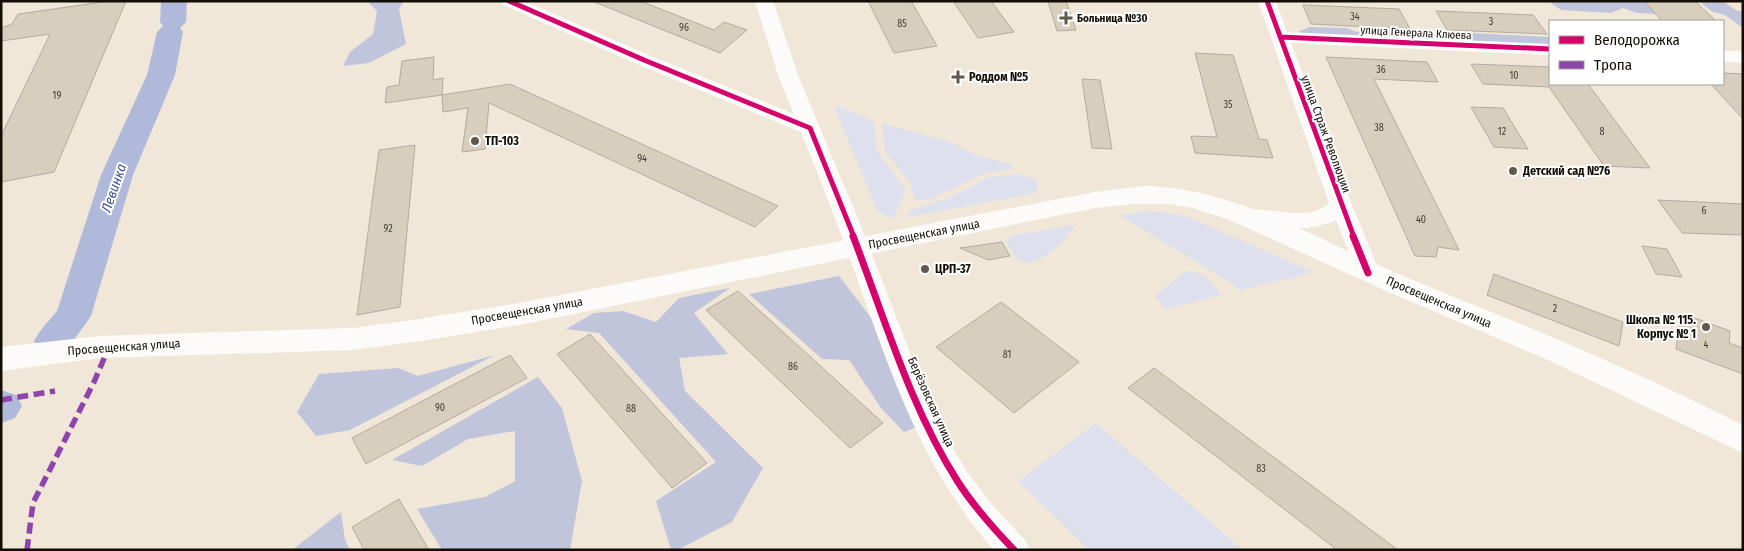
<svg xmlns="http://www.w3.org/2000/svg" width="1744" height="551" font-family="'Fira Sans Condensed',sans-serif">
	<rect width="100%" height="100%" fill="#f0e7d9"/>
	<path fill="#dfe0ed" d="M 836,106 L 874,121 L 877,151 L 905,189 C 905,200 895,206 896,218 L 886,216 L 877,210 L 834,107 Z
		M 882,123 L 953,143 L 975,155 L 1011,164 L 1013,169 L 985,173 L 929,200 L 915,200 L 910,183 L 885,151 Z
		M 1019,174 L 1037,180 L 1037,193 L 908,217 L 908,211 L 949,198 L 989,177 Z
		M 1151,211 L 1183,215 L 1314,272 L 1240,290 L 1223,278 L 1119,215 Z
		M 1073,225 L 1075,228 L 1066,235 L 1068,238 C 1056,247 1030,273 1016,258 C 1012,254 1009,246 1006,240 L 1012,236 Z
		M 1190,271 L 1206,276 L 1222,295 L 1165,309 L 1155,296 L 1184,272 Z
		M 1096,423 L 1243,550 L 1089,550 L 1018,481 Z"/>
	<path fill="#c0c5dc" d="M 367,1 L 404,1 L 399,9 L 406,44 L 369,63 L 343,66 L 350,52 L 373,34 L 377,11 Z
		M 1548,1 L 1650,1 L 1679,15 L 1637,13 L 1623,8 L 1611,13 L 1561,10 Z
		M 1703,1 L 1724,2 L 1737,11 L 1743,11 L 1743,28 L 1725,15 L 1713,12 L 1702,4 Z
		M 1309,27 L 1347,28 L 1356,32 L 1369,29 L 1418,31 L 1428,37 L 1424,42 L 1371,40 L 1360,35 C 1341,44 1316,41 1298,32 Z
		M 1449,32 L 1550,37 L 1550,50 L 1456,44 L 1443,37 Z
		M 839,276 L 875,323 L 919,426 L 904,432 L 881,408 L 849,360 L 822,359 L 749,294 Z
		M 730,288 L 694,313 L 728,354 L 679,358 L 685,391 L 763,468 L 732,522 L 677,550 L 671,550 L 656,501 L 716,462 L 599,333 L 566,329 L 594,313 L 623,311 L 656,322 L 679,298 Z
		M 495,355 L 350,430 L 316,436 L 297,412 L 319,374 L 398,368 L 418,376 Z
		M 538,377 L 562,408 L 582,481 L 570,550 L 442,550 L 417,509 L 485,497 L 515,481 L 515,431 L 468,439 L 422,466 L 392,460 Z
		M 341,512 L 345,540 L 350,550 L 292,550 Z"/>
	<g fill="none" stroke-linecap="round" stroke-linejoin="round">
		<path fill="#b0b9da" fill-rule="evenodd" d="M 161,1 L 187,1 L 186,22 L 180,28 L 183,32 L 175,75 L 133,175 L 91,316 L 66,351 L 53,355 L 40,351 L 34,341 L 40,331 L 57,311 L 101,175 L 147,75 L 157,32 L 163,26 L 160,22 Z
			M 1,390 L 16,395 L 22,406 L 15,418 L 1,423 Z"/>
	</g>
	<path fill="#d8cebd" stroke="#b2aba0" d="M 110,1 L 126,1 L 54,172 L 1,182 L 1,136 L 50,34 L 1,41 L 1,28 L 12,24 L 18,14 Z
		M 592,1 L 640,1 L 714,30 L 724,22 L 747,30 L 720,53 Z
		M 868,1 L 911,1 L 937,46 L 894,53 Z
		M 953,1 L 991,1 L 1014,32 L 978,38 Z
		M 1048,1 L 1066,1 L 1076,30 L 1057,31 Z
		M 1644,1 L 1695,1 L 1716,21 L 1662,21 Z
		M 1303,5 L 1399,9 L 1410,29 L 1311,24 Z
		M 1436,11 L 1533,15 L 1547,34 L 1447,30 Z
		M 1195,53 L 1233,55 L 1259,139 L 1267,140 L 1273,158 L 1195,153 L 1191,136 L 1217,137 Z
		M 434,57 L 433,80 L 443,78 L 442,95 L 385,103 L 387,87 L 399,85 L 402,61 Z
		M 1326,57 L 1427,62 L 1438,82 L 1374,79 L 1459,250 L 1438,247 L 1436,257 L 1415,256 Z
		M 1471,64 L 1550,67 L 1550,84 L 1588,84 L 1650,168 L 1604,166 L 1549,87 L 1483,84 Z
		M 1723,73 L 1743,74 L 1743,119 L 1711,84 L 1723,84 Z
		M 1082,79 L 1100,80 L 1112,149 L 1092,148 Z
		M 510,84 L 778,206 L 755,227 L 489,103 L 485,149 L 462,152 L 468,108 L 443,112 L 442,95 Z
		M 1471,107 L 1503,108 L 1528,149 L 1494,147 Z
		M 415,145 L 400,307 L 357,315 L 379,150 Z
		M 1658,200 L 1743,204 L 1743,235 L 1682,233 Z
		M 1002,242 L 1010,256 L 988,260 L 960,248 Z
		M 1642,246 L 1667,249 L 1682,277 L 1656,274 Z
		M 1494,274 L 1623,322 L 1619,346 L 1487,295 Z
		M 738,291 L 883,423 L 850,448 L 706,310 Z
		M 1001,302 L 1079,362 L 1014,413 L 936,347 Z
		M 1681,313 L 1730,331 L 1729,343 L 1743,348 L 1743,374 L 1676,349 Z
		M 590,334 L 707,463 L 672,488 L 557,354 Z
		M 510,355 L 527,378 L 366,464 L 352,438 Z
		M 1154,368 L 1398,550 L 1337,550 L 1128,388 Z
		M 399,499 L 429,550 L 364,550 L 352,527 Z"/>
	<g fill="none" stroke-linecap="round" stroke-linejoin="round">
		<path fill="#fdfbf9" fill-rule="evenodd" d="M 501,1 L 524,1 L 651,56 L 794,114 L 779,78 L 755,1 L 773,1 L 799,78 L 861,226 L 929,402 L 953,449 L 968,473 L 995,508 L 1025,540 L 1029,550 L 994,550 C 924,472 892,377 858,281 C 840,231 821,181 801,132 L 637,64 L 503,5 Z
			M 1258,1 L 1276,1 L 1287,32 L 1550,44 L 1550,55 L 1291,43 L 1352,205 L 1380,273 L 1376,279 L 1368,281 L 1360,279 L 1336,220 C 1307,233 1266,230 1236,221 L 1233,216 L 1236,211 C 1263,203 1307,225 1329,203 Z
			M 1723,51 L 1743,51 L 1743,63 L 1723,61 Z"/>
		<path fill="#fdfbf9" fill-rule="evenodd" d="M 1144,186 C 1237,188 1320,241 1403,276 C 1458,299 1513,320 1568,344 C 1627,369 1685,396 1743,425 L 1743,453 L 1548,360 L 1384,290 L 1230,220 L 1193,208 L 1168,204 L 1132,204 L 1095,208 L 519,325 L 420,341 L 353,350 L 100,358 L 1,371 L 1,347 L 100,336 L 353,328 L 420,319 L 519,303 L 1095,192 Z"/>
		<path stroke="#8e44ad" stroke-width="5.5" stroke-dasharray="11 5.5" stroke-linecap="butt" d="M 1,400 L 55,391
			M 27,550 L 33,503 L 94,382 L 109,347"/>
		<g stroke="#fff" stroke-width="8">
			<path id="cycleway-far1" d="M 509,1 L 644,60 L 810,128 L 854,237
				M 1267,1 L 1354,237
				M 1280,37 L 1550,49"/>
		</g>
		<g stroke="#fff" stroke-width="10">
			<path id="cycleway" d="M 853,236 C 885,319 910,407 958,482 C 974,507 994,529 1014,550
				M 1353,236 L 1368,273"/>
		</g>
		<use href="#cycleway-far1" stroke="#d6006c" stroke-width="5"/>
		<use href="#cycleway" stroke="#d6006c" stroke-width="7"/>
	</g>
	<g fill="#60594f" stroke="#fff" stroke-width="2">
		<path d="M1063.5 10.5h5v5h5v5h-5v5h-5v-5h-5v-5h5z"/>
		<path d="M955.5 69.5h5v5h5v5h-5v5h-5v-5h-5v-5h5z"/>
		<circle cx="475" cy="141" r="5"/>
		<circle cx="1513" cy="171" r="5"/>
		<circle cx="925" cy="269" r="5"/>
		<circle cx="1706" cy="327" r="5"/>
	</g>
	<g text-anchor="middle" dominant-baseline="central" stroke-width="4" stroke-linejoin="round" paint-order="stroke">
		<g font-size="10" fill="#443d33">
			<text x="1355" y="17">34</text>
			<text x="1491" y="22">3</text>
			<text x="902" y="24">85</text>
			<text x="684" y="28">96</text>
			<text x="1381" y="70">36</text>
			<text x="1514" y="76">10</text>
			<text x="57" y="96">19</text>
			<text x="1228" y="105">35</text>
			<text x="1379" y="128">38</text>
			<text x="1502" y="132">12</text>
			<text x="1602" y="132">8</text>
			<text x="642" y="159">94</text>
			<text x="1704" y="211">6</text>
			<text x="1421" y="220">40</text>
			<text x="388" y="229">92</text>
			<text x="1555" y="309">2</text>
			<text x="1706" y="345">4</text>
			<text x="1007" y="355">81</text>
			<text x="793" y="367">86</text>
			<text x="440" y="408">90</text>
			<text x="631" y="409">88</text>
			<text x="1261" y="469">83</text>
		</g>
		<g font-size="11" font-weight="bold" fill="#120d05" stroke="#fff" text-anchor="start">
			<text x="1077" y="18">Больница №30</text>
		</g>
		<g font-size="11" fill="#120d05" stroke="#fff">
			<text transform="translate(1416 33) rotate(3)">улица Генерала Клюева</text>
		</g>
		<g font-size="12" font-weight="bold" fill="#120d05" stroke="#fff" text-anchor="start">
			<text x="969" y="77">Роддом №5</text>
			<text x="485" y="141">ТП-103</text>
			<text x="1523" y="171">Детский сад №76</text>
			<text x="935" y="269">ЦРП-37</text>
			<text x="1696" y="320" text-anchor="end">Школа № 115.<tspan x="1696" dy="14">Корпус № 1</tspan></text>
		</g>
		<g font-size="12" fill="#120d05" stroke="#fff">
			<text transform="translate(1326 134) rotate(70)">улица Страж Революции</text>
			<text transform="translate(924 234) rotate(-11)">Просвещенская улица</text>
			<text transform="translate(1439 302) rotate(23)">Просвещенская улица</text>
			<text transform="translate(527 311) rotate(-10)">Просвещенская улица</text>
			<text transform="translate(124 347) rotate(-4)">Просвещенская улица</text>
			<text transform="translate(931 402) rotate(66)">Берёзовская улица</text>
		</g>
		<g font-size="14" font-style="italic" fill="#425194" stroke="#fff">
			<text transform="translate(114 188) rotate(-71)">Левинка</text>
		</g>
	</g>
	<rect width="1744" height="551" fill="none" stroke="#120d05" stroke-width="5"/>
	<rect x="1549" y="20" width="175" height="65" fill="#ffffff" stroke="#a09e9b"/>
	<rect x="1559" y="36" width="25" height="8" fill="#d6006c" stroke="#a09e9b"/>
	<text x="1594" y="45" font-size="15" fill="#120d05">Велодорожка</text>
	<rect x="1559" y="61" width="25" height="8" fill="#8e44ad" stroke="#a09e9b"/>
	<text x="1594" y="70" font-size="15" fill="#120d05">Тропа</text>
</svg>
